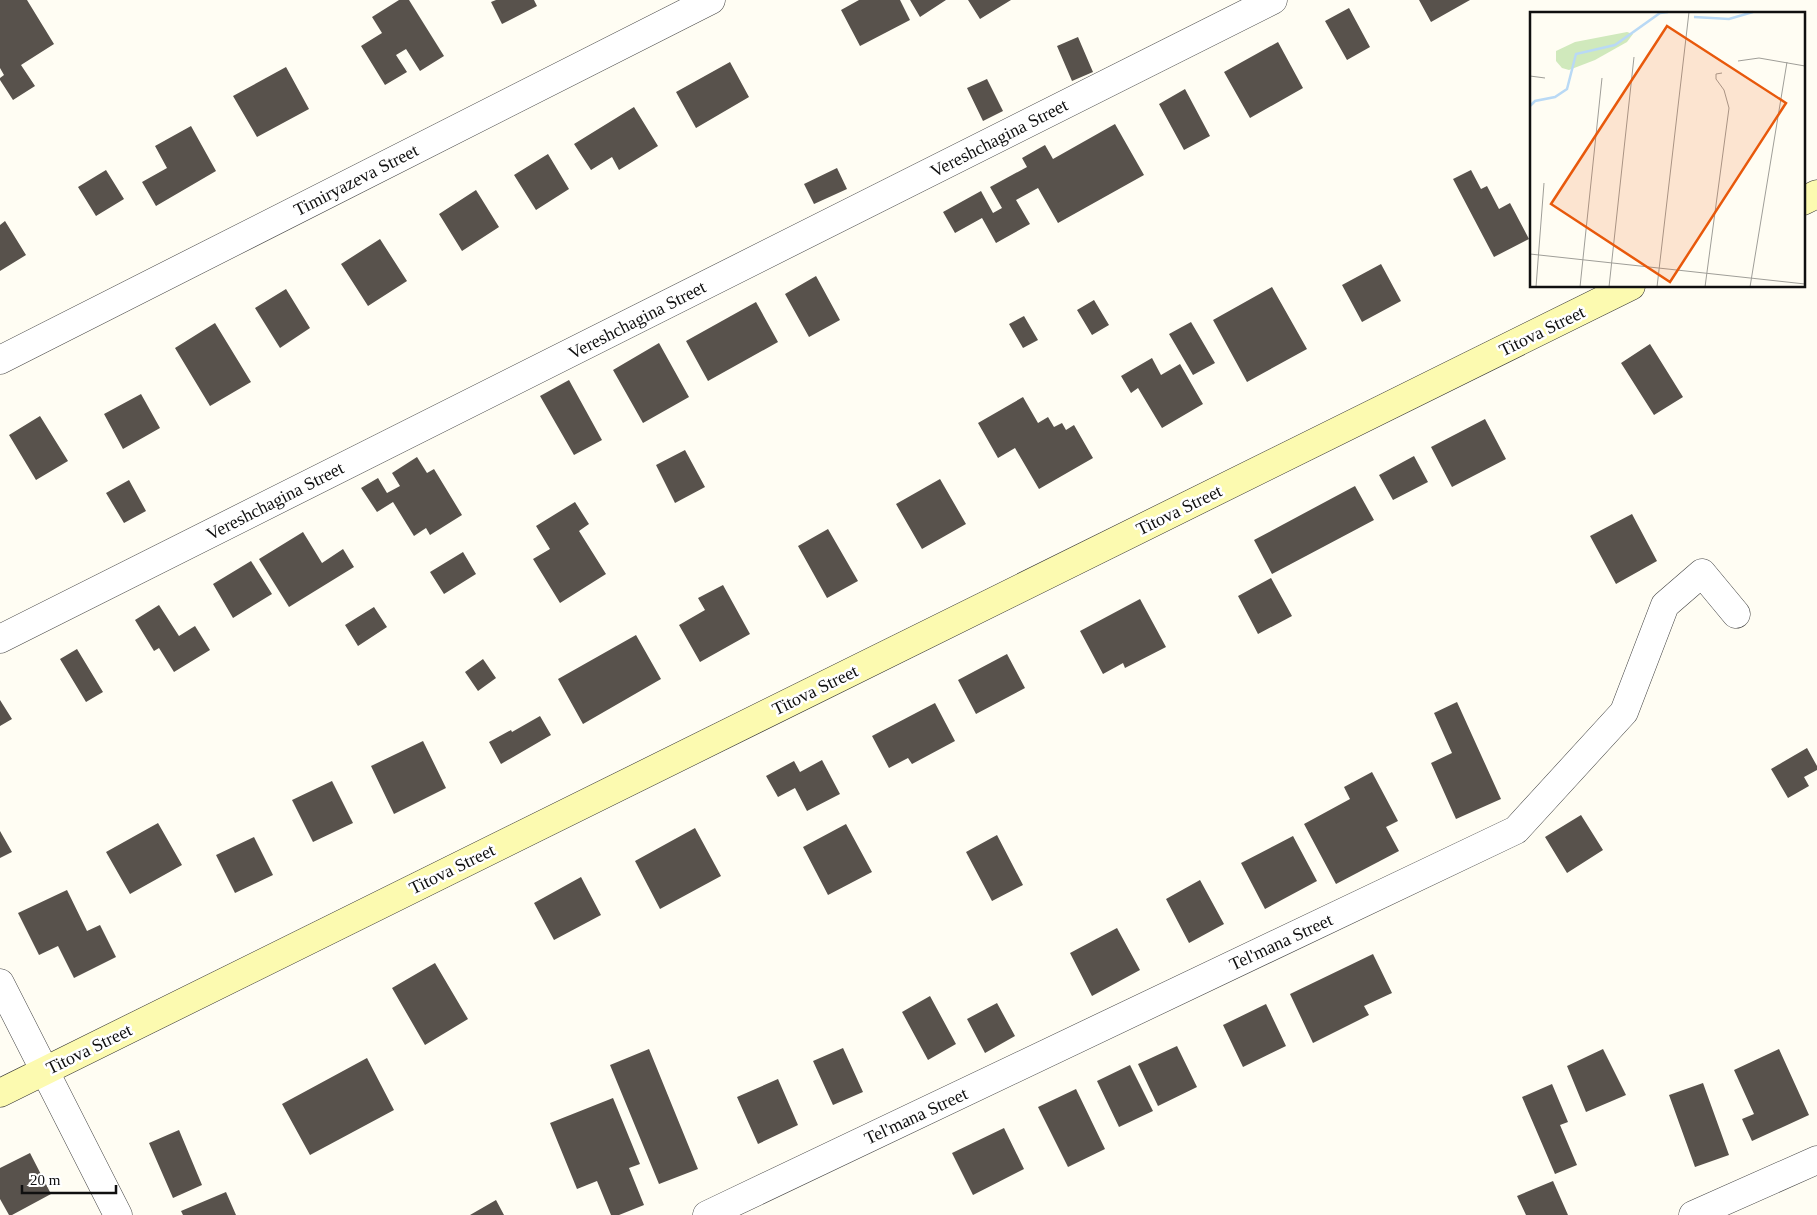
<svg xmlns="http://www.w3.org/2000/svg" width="1817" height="1215" font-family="Georgia,serif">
	<rect width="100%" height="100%" fill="#fffdf3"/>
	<path fill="#58524c" d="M 0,0 L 27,0 L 54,44 L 21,65 L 35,86 L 13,100 L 0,80 L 0,78 L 4,75 L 0,68 Z
		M 399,0 L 409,0 L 444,56 L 420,71 L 406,49 L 396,55 L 407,72 L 385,85 L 361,46 L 382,33 L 372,17 Z
		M 496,0 L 534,0 L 537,6 L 502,24 L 491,2 Z
		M 859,0 L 900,0 L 910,20 L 860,46 L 841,10 Z
		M 910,0 L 946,0 L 920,17 Z
		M 968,0 L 1011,0 L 980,19 Z
		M 1419,0 L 1470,0 L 1431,22 Z
		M 1349,8 L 1370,47 L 1347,60 L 1325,21 Z
		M 1078,37 L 1093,72 L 1072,81 L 1057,46 Z
		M 1278,42 L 1303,88 L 1250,118 L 1224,72 Z
		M 730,62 L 749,97 L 696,128 L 676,92 Z
		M 286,67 L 309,109 L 257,137 L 233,96 Z
		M 987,79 L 1003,111 L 983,121 L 967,88 Z
		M 1185,89 L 1210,136 L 1184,150 L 1159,104 Z
		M 634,107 L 658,146 L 619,170 L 612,157 L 591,170 L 574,144 Z
		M 1115,124 L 1144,175 L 1058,223 L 1038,188 L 1016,200 L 1030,224 L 996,243 L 982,218 L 955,233 L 943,212 L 981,191 L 993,213 L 1002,208 L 990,187 L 1027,167 L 1022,158 L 1045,145 L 1053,159 Z
		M 191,126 L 216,171 L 156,206 L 142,182 L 167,168 L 155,146 Z
		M 548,154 L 569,189 L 536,210 L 514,175 Z
		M 837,168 L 847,189 L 814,204 L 804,184 Z
		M 106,170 L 124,199 L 96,216 L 78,187 Z
		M 1471,170 L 1481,189 L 1487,186 L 1499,209 L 1510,203 L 1529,239 L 1494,257 L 1453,179 Z
		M 476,190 L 499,227 L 462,251 L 439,214 Z
		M 5,221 L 26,255 L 0,271 L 0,225 Z
		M 380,239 L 407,281 L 368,306 L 341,264 Z
		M 1381,264 L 1401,301 L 1362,322 L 1342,285 Z
		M 816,276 L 840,320 L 809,337 L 785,294 Z
		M 1272,287 L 1307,349 L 1247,382 L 1213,320 Z
		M 286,289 L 310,328 L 280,348 L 255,308 Z
		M 1094,300 L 1109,325 L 1092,335 L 1077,310 Z
		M 756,302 L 778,342 L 708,381 L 686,341 Z
		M 1024,316 L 1038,340 L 1023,348 L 1009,324 Z
		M 1191,322 L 1215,363 L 1193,375 L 1169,334 Z
		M 215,323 L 251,382 L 210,406 L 175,348 Z
		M 659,343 L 689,397 L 643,423 L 613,370 Z
		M 1650,344 L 1683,397 L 1654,415 L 1621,363 Z
		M 1152,358 L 1161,375 L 1180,364 L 1203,404 L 1162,428 L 1138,388 L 1131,393 L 1121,376 Z
		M 569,380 L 602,440 L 574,455 L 540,396 Z
		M 141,394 L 160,428 L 123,449 L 104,414 Z
		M 1023,397 L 1038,423 L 1048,417 L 1054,427 L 1062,423 L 1066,430 L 1074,425 L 1093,458 L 1039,489 L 1015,448 L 998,458 L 978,423 Z
		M 40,416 L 68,461 L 36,480 L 9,435 Z
		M 1485,419 L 1506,459 L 1452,487 L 1431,447 Z
		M 685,450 L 705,487 L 675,503 L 656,465 Z
		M 1414,456 L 1428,482 L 1393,500 L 1379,475 Z
		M 417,457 L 427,473 L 434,469 L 462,515 L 430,535 L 426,528 L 414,536 L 393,502 L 377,512 L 361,488 L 378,478 L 387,493 L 400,486 L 392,473 Z
		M 940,479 L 966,524 L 922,549 L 896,504 Z
		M 129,480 L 146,511 L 124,523 L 106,493 Z
		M 1355,486 L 1374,520 L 1272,574 L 1254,540 Z
		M 575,502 L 589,524 L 579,531 L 606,574 L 560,603 L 533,559 L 550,549 L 536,526 Z
		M 1632,514 L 1657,561 L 1616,584 L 1590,536 Z
		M 828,529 L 858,581 L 827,598 L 798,546 Z
		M 303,532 L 322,563 L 343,549 L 354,567 L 289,607 L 259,559 Z
		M 463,552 L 476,574 L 444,594 L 430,572 Z
		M 251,561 L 272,594 L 233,618 L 213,584 Z
		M 1271,578 L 1292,616 L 1258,634 L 1238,596 Z
		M 723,585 L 750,634 L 700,662 L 679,625 L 705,610 L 698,598 Z
		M 1140,599 L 1166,647 L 1125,668 L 1123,663 L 1103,674 L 1080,631 Z
		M 159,605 L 179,636 L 195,626 L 210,650 L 174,672 L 159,648 L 154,651 L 135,620 Z
		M 374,607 L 387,627 L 358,646 L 345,625 Z
		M 636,635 L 661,679 L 583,724 L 558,679 Z
		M 77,649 L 103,692 L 86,702 L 60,659 Z
		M 1007,654 L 1025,688 L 976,714 L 958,680 Z
		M 483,659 L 496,678 L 478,691 L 465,672 Z
		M 0,700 L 12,719 L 0,726 Z
		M 1457,702 L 1501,799 L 1456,819 L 1431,763 L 1452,753 L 1434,713 Z
		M 935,703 L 955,741 L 912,764 L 908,758 L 889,768 L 872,736 Z
		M 540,716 L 551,735 L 501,764 L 489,742 L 511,730 L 512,732 Z
		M 423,741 L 446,788 L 394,814 L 371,766 Z
		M 1807,748 L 1817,766 L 1817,770 L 1804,777 L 1809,786 L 1788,798 L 1771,769 Z
		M 822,760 L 840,794 L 807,811 L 795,788 L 778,797 L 766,776 L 794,761 L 800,772 Z
		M 1372,772 L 1398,821 L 1386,827 L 1399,851 L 1336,884 L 1304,824 L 1350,799 L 1344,787 Z
		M 332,781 L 353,823 L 313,842 L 292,800 Z
		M 1581,815 L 1603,850 L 1567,873 L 1545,837 Z
		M 158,823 L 182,865 L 130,894 L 106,852 Z
		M 846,824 L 872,872 L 828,895 L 803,847 Z
		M 695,828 L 721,876 L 660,909 L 635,861 Z
		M 0,831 L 12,852 L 0,858 Z
		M 997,835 L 1023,885 L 992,901 L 966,852 Z
		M 1293,836 L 1317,881 L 1265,909 L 1241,863 Z
		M 254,837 L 273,875 L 235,893 L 216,855 Z
		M 581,877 L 601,915 L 554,940 L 534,903 Z
		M 1200,880 L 1224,924 L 1189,943 L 1166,899 Z
		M 67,890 L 87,931 L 100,925 L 116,957 L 74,978 L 58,946 L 39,955 L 18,913 Z
		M 1117,928 L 1140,970 L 1092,996 L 1070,953 Z
		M 1373,954 L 1392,993 L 1364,1006 L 1369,1015 L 1313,1043 L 1290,994 Z
		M 435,963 L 468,1019 L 425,1045 L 392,988 Z
		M 930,996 L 956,1044 L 928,1060 L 902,1012 Z
		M 997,1003 L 1015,1036 L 985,1053 L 967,1019 Z
		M 1266,1004 L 1286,1046 L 1243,1067 L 1223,1025 Z
		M 1177,1046 L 1197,1087 L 1158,1106 L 1138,1064 Z
		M 843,1048 L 863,1092 L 833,1105 L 813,1061 Z
		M 649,1049 L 698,1169 L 659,1184 L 610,1065 Z
		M 1603,1049 L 1626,1095 L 1586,1112 L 1567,1066 Z
		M 1779,1049 L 1809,1115 L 1752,1141 L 1742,1119 L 1754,1114 L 1734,1070 Z
		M 367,1058 L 394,1110 L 310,1155 L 282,1104 Z
		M 1130,1065 L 1153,1111 L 1119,1127 L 1097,1081 Z
		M 778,1079 L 798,1125 L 758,1144 L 737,1097 Z
		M 1703,1083 L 1729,1155 L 1695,1167 L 1669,1095 Z
		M 1552,1084 L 1568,1122 L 1560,1125 L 1577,1165 L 1555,1174 L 1522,1097 Z
		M 1076,1089 L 1105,1149 L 1068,1167 L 1038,1107 Z
		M 613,1098 L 640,1164 L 629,1168 L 644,1205 L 619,1215 L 611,1215 L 597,1181 L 577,1189 L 550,1123 Z
		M 1004,1128 L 1024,1169 L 973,1195 L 952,1153 Z
		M 179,1130 L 202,1185 L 173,1198 L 149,1143 Z
		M 30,1153 L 51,1194 L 12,1215 L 9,1215 L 0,1199 L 0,1168 Z
		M 1553,1181 L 1568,1215 L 1526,1215 L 1517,1196 Z
		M 226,1192 L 236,1215 L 183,1215 L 181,1211 Z
		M 496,1200 L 504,1215 L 470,1215 Z"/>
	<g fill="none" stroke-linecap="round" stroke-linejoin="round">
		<g stroke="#434343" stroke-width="29">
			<path id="street" d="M 0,360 L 711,0
				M 0,639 L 1273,0
				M 0,983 L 118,1215
				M 707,1215 L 1516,830 L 1624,712 L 1665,605 L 1702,573 L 1736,614
				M 1693,1215 L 1817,1160"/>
		</g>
		<g stroke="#323232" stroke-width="29">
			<path id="secondary" d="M 1803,201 L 1817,194
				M 0,1093 L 1631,286"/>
		</g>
		<use href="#street" stroke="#fff" stroke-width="28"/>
		<use href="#secondary" stroke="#fcfab0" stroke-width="28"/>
	</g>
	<g text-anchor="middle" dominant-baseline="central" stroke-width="5" stroke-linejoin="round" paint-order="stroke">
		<g font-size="18" fill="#101010" stroke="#fff">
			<text transform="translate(999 138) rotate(-27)">Vereshchagina Street</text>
			<text transform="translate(356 180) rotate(-27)">Timiryazeva Street</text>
			<text transform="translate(637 320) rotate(-27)">Vereshchagina Street</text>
			<text transform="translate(1542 331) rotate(-26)">Titova Street</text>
			<text transform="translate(275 501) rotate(-27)">Vereshchagina Street</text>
			<text transform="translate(1179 510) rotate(-26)">Titova Street</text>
			<text transform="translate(815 690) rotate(-26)">Titova Street</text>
			<text transform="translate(452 869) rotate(-26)">Titova Street</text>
			<text transform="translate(1281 942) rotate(-25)">Tel'mana Street</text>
			<text transform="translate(89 1049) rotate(-26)">Titova Street</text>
			<text transform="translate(916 1116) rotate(-25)">Tel'mana Street</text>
		</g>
	</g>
	<g transform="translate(1530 12)">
		<rect width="275" height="275" fill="#fffdf3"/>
		<path d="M 97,20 L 103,22 L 97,30 L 65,48 L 39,58 L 32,56 L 26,49 L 26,39 L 45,30 Z" fill="#d0e9bc"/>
		<path fill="none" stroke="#b9d9f5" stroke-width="2.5" d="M 164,5 L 199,7 L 223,0M 0,94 L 5,89 L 25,85 L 37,77 L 46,42 L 85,33 L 130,1 L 138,0"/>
		<path fill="none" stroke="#9f9e98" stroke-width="1" d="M 208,49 L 229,46 L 275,54M 0,64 L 15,66M 0,242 L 275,272M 6,275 L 14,171M 50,275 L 72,66M 79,275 L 104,45M 127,275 L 159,0M 175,275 L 199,96 L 194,78 L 186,67 L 186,62 L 192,61M 220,275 L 257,50"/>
		<path fill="#e8590c" fill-opacity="0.15" stroke="#e8590c" stroke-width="2.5" d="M 137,14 L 256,91 L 140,270 L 21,192 Z"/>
		<rect width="275" height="275" fill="none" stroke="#101010" stroke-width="2.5"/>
	</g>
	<path d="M22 1185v8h94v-8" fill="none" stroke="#101010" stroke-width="2.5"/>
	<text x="30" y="1185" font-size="15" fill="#101010" stroke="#ffffff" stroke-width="4" paint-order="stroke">20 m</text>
</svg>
